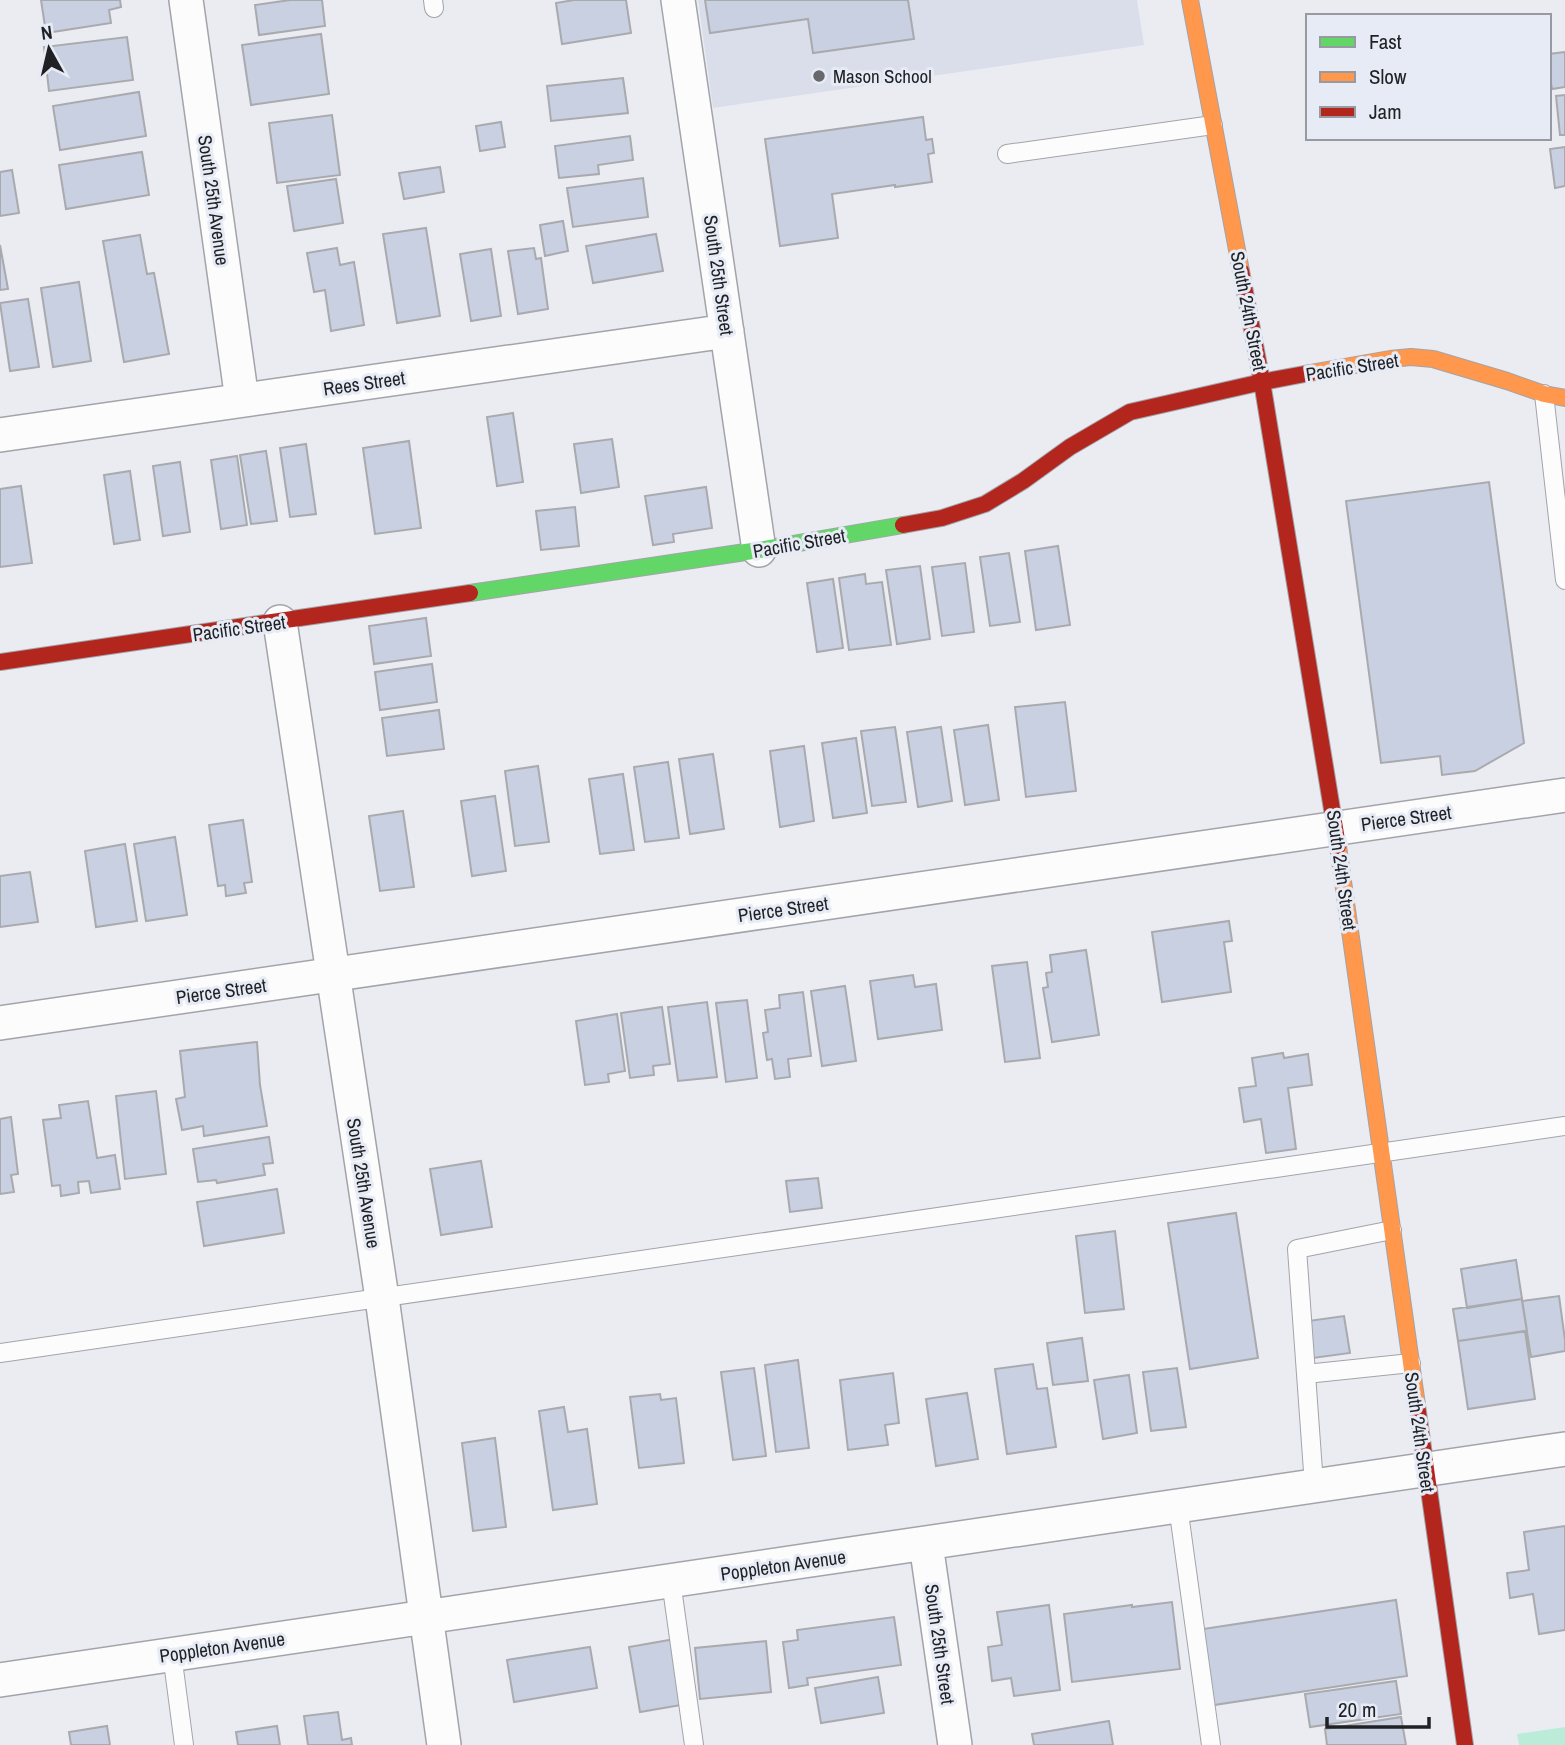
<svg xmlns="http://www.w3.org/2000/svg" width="1565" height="1745" font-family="'Archivo Narrow',sans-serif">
	<rect width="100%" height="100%" fill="#eaecf2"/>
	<path fill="#dadeea" d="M 698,0 L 1137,0 L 1144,45 L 713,108 Z"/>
	<path fill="#bbecd9" d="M 1565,1727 L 1565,1745 L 1519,1745 L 1517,1734 Z"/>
	<path fill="#c9d0e2" stroke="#a9aaae" stroke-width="2" d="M 41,0 L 120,0 L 121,7 L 109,10 L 111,23 L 46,33 Z
		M 290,0 L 322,0 L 325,26 L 259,35 L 255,5 Z
		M 574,0 L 626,0 L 631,33 L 562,44 L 556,3 Z
		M 705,0 L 908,0 L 914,39 L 813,53 L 808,19 L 710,33 Z
		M 321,34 L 329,94 L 251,105 L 242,45 Z
		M 127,37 L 133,80 L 49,91 L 44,47 Z
		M 1565,52 L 1565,87 L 1552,89 L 1549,73 L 1549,54 Z
		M 623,78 L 628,113 L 551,121 L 547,86 Z
		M 139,92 L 146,136 L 60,150 L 53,106 Z
		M 1565,95 L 1565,135 L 1560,135 L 1556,96 Z
		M 332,115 L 340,175 L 277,183 L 269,123 Z
		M 923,117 L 926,140 L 932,139 L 934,153 L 928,154 L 932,182 L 895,187 L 895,185 L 832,194 L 838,238 L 780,246 L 765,139 Z
		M 501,122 L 505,147 L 480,151 L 476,126 Z
		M 630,136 L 633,160 L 598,165 L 599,174 L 559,178 L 555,146 Z
		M 1565,147 L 1565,186 L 1555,188 L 1550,149 Z
		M 142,152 L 149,195 L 66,209 L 59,165 Z
		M 440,167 L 444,192 L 404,199 L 399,173 Z
		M 12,170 L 19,213 L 0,216 L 0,172 Z
		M 643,178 L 648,217 L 573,227 L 567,188 Z
		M 336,179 L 343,223 L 294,231 L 287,186 Z
		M 563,221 L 568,251 L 545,256 L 540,225 Z
		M 426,228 L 440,316 L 397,323 L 383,234 Z
		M 656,234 L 663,271 L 593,283 L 586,246 Z
		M 140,235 L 147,274 L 154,273 L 169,354 L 124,362 L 103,241 Z
		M 0,245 L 8,289 L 0,290 Z
		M 337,248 L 340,265 L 354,262 L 364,325 L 331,331 L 325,290 L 314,292 L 307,253 Z
		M 534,248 L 536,259 L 541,258 L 548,309 L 518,314 L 508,251 Z
		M 491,249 L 501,316 L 471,321 L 460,254 Z
		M 79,282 L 91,361 L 53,367 L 41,288 Z
		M 28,299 L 39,367 L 10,371 L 0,303 Z
		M 513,413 L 523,482 L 497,486 L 487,417 Z
		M 612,439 L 619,487 L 581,493 L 574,444 Z
		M 409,441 L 421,528 L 375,534 L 363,448 Z
		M 306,444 L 316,514 L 290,517 L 280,448 Z
		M 266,451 L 277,521 L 251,524 L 240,455 Z
		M 237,456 L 247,525 L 221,529 L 211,460 Z
		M 180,462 L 190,532 L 163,536 L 153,466 Z
		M 130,471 L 140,540 L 114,544 L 104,475 Z
		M 1489,482 L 1524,743 L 1475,771 L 1442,775 L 1440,756 L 1381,763 L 1346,501 Z
		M 21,486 L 32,563 L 0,567 L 0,489 Z
		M 706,487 L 712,528 L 673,534 L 674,542 L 653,545 L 645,496 Z
		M 575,507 L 579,546 L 541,550 L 536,511 Z
		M 1058,546 L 1070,625 L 1036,630 L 1025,551 Z
		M 1009,553 L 1020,622 L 990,626 L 980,557 Z
		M 965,563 L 974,632 L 942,636 L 932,567 Z
		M 920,566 L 930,639 L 897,644 L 886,570 Z
		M 865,574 L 866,584 L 882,582 L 891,645 L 849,650 L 839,578 Z
		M 833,579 L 843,648 L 817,652 L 807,583 Z
		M 426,618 L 431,656 L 374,664 L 369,626 Z
		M 432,664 L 437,702 L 380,710 L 375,672 Z
		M 1065,702 L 1076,791 L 1026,797 L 1015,707 Z
		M 439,710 L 444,749 L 387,756 L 382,718 Z
		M 988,725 L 999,800 L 965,805 L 954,730 Z
		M 895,727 L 906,802 L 872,806 L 861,731 Z
		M 941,727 L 952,801 L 918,807 L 907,732 Z
		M 856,738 L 867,813 L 833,818 L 822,743 Z
		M 804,746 L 814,821 L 780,827 L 770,751 Z
		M 713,754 L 724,829 L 690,834 L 679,759 Z
		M 668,762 L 679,838 L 645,842 L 634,767 Z
		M 538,766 L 549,842 L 515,846 L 505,771 Z
		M 623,774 L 634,850 L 600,854 L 589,779 Z
		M 495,796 L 506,871 L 472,876 L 461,801 Z
		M 403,811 L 414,887 L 380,891 L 369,816 Z
		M 243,820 L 252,882 L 244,883 L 246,893 L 226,896 L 225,885 L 218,886 L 209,825 Z
		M 175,837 L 187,915 L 146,921 L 134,844 Z
		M 125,844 L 137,921 L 96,927 L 85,851 Z
		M 30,872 L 38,922 L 0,927 L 0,876 Z
		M 1229,921 L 1232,941 L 1224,942 L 1231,992 L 1162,1002 L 1152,932 Z
		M 1086,950 L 1099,1035 L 1052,1042 L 1043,988 L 1048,987 L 1046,973 L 1052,972 L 1050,955 Z
		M 1027,962 L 1040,1058 L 1005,1062 L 992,966 Z
		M 913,975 L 915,987 L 936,984 L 942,1030 L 878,1039 L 870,981 Z
		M 845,986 L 856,1061 L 822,1066 L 811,991 Z
		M 803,992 L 811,1056 L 788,1059 L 790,1077 L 775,1079 L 772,1059 L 767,1060 L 763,1033 L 768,1032 L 765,1010 L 780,1008 L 779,995 Z
		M 747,1000 L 757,1078 L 726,1082 L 716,1003 Z
		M 707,1002 L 717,1077 L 678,1081 L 668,1007 Z
		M 662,1007 L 670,1064 L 653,1066 L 654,1075 L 630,1078 L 621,1013 Z
		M 617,1014 L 625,1071 L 608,1074 L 609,1082 L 585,1085 L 576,1021 Z
		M 257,1042 L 260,1085 L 267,1126 L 204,1136 L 203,1126 L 182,1130 L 176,1099 L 185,1097 L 180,1051 Z
		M 1283,1053 L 1284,1058 L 1308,1054 L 1312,1085 L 1288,1088 L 1296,1149 L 1266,1153 L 1261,1119 L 1244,1122 L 1239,1088 L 1256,1086 L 1252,1058 Z
		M 156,1091 L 166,1174 L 125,1179 L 116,1096 Z
		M 88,1101 L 97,1158 L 115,1155 L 120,1189 L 91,1193 L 89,1181 L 78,1182 L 79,1193 L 61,1196 L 60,1185 L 52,1186 L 43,1120 L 61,1118 L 59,1105 Z
		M 11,1117 L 18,1174 L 11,1175 L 14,1192 L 0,1194 L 0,1119 Z
		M 269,1137 L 273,1163 L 263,1164 L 265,1175 L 217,1183 L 216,1180 L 198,1182 L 193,1149 Z
		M 481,1161 L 492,1227 L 441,1235 L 430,1169 Z
		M 818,1178 L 822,1208 L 790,1212 L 786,1181 Z
		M 277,1189 L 284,1233 L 204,1246 L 197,1202 Z
		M 1236,1213 L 1258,1358 L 1190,1369 L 1168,1223 Z
		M 1115,1231 L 1124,1309 L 1085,1313 L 1076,1236 Z
		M 1516,1260 L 1522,1299 L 1467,1308 L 1461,1269 Z
		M 1559,1296 L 1565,1340 L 1565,1351 L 1531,1357 L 1522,1301 Z
		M 1522,1299 L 1527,1331 L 1458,1341 L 1453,1309 Z
		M 1344,1316 L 1350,1353 L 1313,1358 L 1308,1321 Z
		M 1525,1331 L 1535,1399 L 1468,1409 L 1458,1341 Z
		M 1082,1338 L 1088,1381 L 1053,1385 L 1047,1343 Z
		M 798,1360 L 809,1448 L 776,1452 L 765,1365 Z
		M 1033,1364 L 1037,1389 L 1047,1388 L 1056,1447 L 1007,1454 L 995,1369 Z
		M 754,1368 L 766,1456 L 733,1460 L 721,1372 Z
		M 1177,1368 L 1186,1427 L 1151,1431 L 1143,1372 Z
		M 893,1373 L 899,1423 L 885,1425 L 888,1445 L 848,1450 L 840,1380 Z
		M 1129,1375 L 1137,1433 L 1103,1439 L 1094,1380 Z
		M 967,1393 L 978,1459 L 936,1466 L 926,1399 Z
		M 660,1394 L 661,1400 L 676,1398 L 684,1463 L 639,1468 L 630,1397 Z
		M 564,1407 L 568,1432 L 587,1429 L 597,1504 L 553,1510 L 539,1411 Z
		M 495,1438 L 506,1527 L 473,1531 L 462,1443 Z
		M 1565,1526 L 1565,1630 L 1539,1634 L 1533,1594 L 1510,1598 L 1507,1573 L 1529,1570 L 1524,1532 Z
		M 1396,1600 L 1407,1676 L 1214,1705 L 1203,1629 Z
		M 1172,1602 L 1180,1669 L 1072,1682 L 1064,1614 L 1132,1605 L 1132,1607 Z
		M 1049,1605 L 1060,1690 L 1014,1696 L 1011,1678 L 992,1681 L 988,1647 L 1002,1645 L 997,1612 Z
		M 894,1617 L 901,1665 L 807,1678 L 808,1685 L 789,1688 L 783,1642 L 798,1640 L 797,1630 Z
		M 675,1639 L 687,1704 L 640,1712 L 629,1647 Z
		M 766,1641 L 771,1692 L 700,1699 L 695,1648 Z
		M 590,1647 L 597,1688 L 514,1702 L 507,1660 Z
		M 878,1677 L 884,1713 L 821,1723 L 815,1688 Z
		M 1396,1681 L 1401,1714 L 1310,1727 L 1305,1694 Z
		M 338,1712 L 342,1740 L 351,1738 L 352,1745 L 308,1745 L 304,1716 Z
		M 1401,1717 L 1406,1745 L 1327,1745 L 1325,1729 Z
		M 1109,1721 L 1113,1745 L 1034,1745 L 1032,1734 Z
		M 107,1726 L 110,1745 L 71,1745 L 69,1732 Z
		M 277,1726 L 280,1745 L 238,1745 L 236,1732 Z"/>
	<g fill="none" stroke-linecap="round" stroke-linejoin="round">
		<g stroke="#a3a4a9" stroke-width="20">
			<path id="lane" d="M 433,0 L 434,8
				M 1007,154 L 1213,125
				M 1544,394 L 1565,580
				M 0,1353 L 1565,1126
				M 1306,1374 L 1411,1363
				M 1314,1485 L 1297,1249 L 1392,1230
				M 1178,1506 L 1211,1745
				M 671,1581 L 694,1745
				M 172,1654 L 184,1745"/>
		</g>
		<g stroke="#a3a4a9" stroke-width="36">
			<path id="street" d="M 186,0 L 242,400
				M 678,0 L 759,550
				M 0,435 L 727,331
				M 280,622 L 382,1298 L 444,1745
				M 0,1023 L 1565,795
				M 926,1544 L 955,1745
				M 0,1680 C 522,1603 1043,1525 1565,1449"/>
		</g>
		<g stroke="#a3a4a9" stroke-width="18">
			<path id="fast" d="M 470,593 L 759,550 L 903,525"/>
		</g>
		<g stroke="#a3a4a9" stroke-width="18">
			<path id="slow" d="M 1190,0 L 1241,271
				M 1310,373 L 1390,359 L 1411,357 L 1433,359 L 1507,381 L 1544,394 L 1565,398
				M 1338,846 L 1417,1405"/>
		</g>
		<g stroke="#a3a4a9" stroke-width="18">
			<path id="jam" d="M 1241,271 L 1262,382 L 1338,846
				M 903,525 L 942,518 L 985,504 L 1023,481 L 1070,447 L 1130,412 L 1262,382 L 1310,373
				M 0,662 L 470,593
				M 1417,1405 L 1465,1745"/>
		</g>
		<use href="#lane" stroke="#fcfcfd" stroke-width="18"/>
		<use href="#street" stroke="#fcfcfd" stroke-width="33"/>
		<use href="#fast" stroke="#63d668" stroke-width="16"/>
		<use href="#slow" stroke="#ff974d" stroke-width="16"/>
		<use href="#jam" stroke="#b3261e" stroke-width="16"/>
	</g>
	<circle fill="#66686c" stroke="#e7ebf5" stroke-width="2.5" cx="819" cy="76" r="7"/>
	<g text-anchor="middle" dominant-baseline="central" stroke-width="6" stroke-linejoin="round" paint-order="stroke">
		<g font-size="19" fill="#1f2124" stroke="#e7ebf5" text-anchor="start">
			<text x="833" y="76">Mason School</text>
		</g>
		<g font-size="19" fill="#1f2124" stroke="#e7ebf5">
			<text transform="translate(214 200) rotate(82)">South 25th Avenue</text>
			<text transform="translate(719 275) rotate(82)">South 25th Street</text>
			<text transform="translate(1249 311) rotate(79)">South 24th Street</text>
			<text transform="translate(1352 367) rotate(-9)">Pacific Street</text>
			<text transform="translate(364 383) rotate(-8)">Rees Street</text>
			<text transform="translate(799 543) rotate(-10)">Pacific Street</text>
			<text transform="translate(239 628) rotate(-8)">Pacific Street</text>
			<text transform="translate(1406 818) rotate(-8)">Pierce Street</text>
			<text transform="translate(1342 870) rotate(82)">South 24th Street</text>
			<text transform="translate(783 909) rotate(-8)">Pierce Street</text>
			<text transform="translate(221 991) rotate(-8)">Pierce Street</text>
			<text transform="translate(364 1183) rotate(81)">South 25th Avenue</text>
			<text transform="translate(1420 1432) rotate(82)">South 24th Street</text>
			<text transform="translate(783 1565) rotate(-8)">Poppleton Avenue</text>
			<text transform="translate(940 1644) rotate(82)">South 25th Street</text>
			<text transform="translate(222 1647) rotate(-8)">Poppleton Avenue</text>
		</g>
	</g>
	<rect x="1306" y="14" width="245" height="126" fill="#e7ebf5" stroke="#979aa1" stroke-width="2"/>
	<rect x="1320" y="37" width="35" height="10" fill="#63d668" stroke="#979aa1" stroke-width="2"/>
	<text x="1369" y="49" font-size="21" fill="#1f2124">Fast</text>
	<rect x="1320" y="72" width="35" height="10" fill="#ff974d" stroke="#979aa1" stroke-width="2"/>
	<text x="1369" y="84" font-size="21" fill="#1f2124">Slow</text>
	<rect x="1320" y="107" width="35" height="10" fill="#b3261e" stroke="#979aa1" stroke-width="2"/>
	<text x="1369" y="119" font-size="21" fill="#1f2124">Jam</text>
	<g transform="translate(49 49) rotate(352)" stroke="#e7ebf5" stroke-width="5" paint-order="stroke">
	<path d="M0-5L12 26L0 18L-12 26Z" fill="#1f2124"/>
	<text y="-10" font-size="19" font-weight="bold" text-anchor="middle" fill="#1f2124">N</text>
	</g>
	<path d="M1327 1717v10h102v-10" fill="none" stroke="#1f2124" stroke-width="3.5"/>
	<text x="1338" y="1717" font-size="21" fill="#1f2124" stroke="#e7ebf5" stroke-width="5" paint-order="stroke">20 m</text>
</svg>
